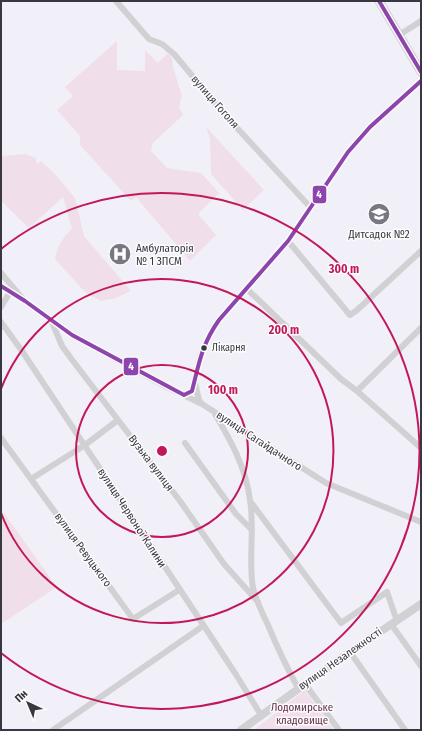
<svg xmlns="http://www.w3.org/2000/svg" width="422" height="731" font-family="'Fira Sans Condensed',sans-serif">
	<rect width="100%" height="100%" fill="#f1f0f9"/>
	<path fill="#f0deea" d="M 117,41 L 117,70 L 145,71 L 145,50 L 158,63 L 168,53 L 172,58 L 173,67 L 182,96 L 179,107 L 183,115 L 153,143 L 151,151 L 167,168 L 201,173 L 220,194 L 217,195 L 198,214 L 216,235 L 190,261 L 136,197 L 131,201 L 80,145 L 80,136 L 57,110 L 73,96 L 65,87 Z
		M 206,127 L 264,190 L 243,210 L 211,174 L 210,138 Z
		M 25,154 L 36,158 L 37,165 L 41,161 L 53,172 L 75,198 L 84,236 L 131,291 L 116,298 L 101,301 L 85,292 L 55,259 C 58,246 62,238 72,229 L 63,197 L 29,228 L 1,201 L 1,156 Z
		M 1,509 L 57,587 L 1,624 Z
		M 305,690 L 334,730 L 254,730 Z"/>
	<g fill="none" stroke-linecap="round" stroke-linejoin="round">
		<path stroke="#d1d0d3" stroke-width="6" d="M 116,1 L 149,39 L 162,44 L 174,54 L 225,115 L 311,208
			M 399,35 L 421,21
			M 288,241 L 350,315 L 356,311 L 421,251
			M 1,273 L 22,298
			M 1,286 L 25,301 L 72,335 L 167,387 L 202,404 L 326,483 L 421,522
			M 246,288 L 341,379 L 357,391 L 421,448
			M 1,307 L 10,292
			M 51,320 L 62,346 L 73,361 L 180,501 L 224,564 L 258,602
			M 1,322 L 22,351 L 140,529 L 235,673 L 261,715
			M 195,383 L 199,400 L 202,404
			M 357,391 L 421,328
			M 184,395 L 192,391 L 201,353 L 212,330 L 219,320 L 288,241 L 348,152 L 370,127 L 421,81
			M 215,414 C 231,441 246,468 250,500 C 255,529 248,559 253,588 C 256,601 262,613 268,625 C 277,647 287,668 298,688
			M 1,438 L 133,619 L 179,590
			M 185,443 L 236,514 L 251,529
			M 31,479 L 85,445 L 118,420
			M 250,501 L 341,623 L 387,592 L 397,621
			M 391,624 L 421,666
			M 350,652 L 405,730
			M 305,684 L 339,730
			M 53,730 L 203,626"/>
		<path stroke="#d1d0d3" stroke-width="8" d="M 241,730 L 343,657 L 421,604"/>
		<path stroke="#d1d0d3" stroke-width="9" d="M 379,1 L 421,72"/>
		<g stroke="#fcfcfc" stroke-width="7">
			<path id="bus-1" d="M 379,1 L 421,72
				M 1,286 L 25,301 L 72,335 L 184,395 L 192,391 C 199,363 202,344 219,320 L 288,241 L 348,152 L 370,127 L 421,81"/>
		</g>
		<use href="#bus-1" stroke="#8e44ad" stroke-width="4"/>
	</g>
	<g fill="none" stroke="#c2185b" stroke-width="2">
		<circle cx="162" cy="451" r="86"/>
		<path d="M1 389A172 172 0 1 1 1 513"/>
		<path d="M1 249A258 258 0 1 1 1 653"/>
	</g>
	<defs>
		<g id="school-disc" transform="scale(1.15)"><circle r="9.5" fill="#797882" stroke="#fcfcfc"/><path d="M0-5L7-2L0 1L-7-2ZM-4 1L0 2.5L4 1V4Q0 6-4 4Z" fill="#fff"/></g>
		<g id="hospital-disc" transform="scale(1.15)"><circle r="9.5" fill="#797882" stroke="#fcfcfc"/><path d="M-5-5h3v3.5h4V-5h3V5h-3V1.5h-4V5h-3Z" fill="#fff"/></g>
	</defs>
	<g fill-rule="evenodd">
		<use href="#school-disc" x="379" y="214"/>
		<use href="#hospital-disc" x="120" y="254"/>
	</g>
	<circle fill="#393742" stroke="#fcfcfc" stroke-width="1.5" cx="204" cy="348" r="3.5"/>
	<g text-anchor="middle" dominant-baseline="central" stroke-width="3" stroke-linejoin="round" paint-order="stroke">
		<g font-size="10" fill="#393742" stroke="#fcfcfc" text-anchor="start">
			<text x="212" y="348">Лікарня</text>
		</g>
		<g font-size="11" fill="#393742" stroke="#fcfcfc">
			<text transform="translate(215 102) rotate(49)">вулиця Гоголя</text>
			<text transform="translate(259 441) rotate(33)">вулиця Сагайдачного</text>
			<text transform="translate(151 463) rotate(53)">Вузька вулиця</text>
			<text transform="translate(132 518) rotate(57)">вулиця Червоної Калини</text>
			<text transform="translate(83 550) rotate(54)">вулиця Ревуцького</text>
			<text transform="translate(340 659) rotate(-35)">вулиця Незалежності</text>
		</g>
		<g font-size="11" fill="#393742" stroke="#fcfcfc">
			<text x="379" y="234">Дитсадок №2</text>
			<text x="136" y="248" text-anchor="start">Амбулаторія<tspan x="136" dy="13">№ 1 ЗПСМ</tspan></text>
		</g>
		<g font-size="11" fill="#662e4b" stroke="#fcfcfc">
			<text x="302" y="707">Лодомирське<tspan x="302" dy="13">кладовище</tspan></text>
		</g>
	</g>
	<circle cx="162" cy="451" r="6" fill="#c2185b" stroke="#fcfcfc" stroke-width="2"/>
	<g font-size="12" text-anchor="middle" font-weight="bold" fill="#c2185b" stroke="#fcfcfc" stroke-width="3" stroke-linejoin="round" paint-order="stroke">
		<text x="344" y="273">300 m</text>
		<text x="284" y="334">200 m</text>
		<text x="223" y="394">100 m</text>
	</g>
	<g stroke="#fcfcfc" stroke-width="1.5">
		<rect x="312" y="185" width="15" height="19" rx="4" fill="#8e44ad"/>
		<rect x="123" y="357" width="16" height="19" rx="4" fill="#8e44ad"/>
	</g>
	<g font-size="11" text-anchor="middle" font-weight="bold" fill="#fff">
		<text x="319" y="198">4</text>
		<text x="131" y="370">4</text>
	</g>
	<rect width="422" height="731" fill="none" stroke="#393742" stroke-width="4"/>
	<g transform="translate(28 703) rotate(316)" stroke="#fcfcfc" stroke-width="3" paint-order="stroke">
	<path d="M0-3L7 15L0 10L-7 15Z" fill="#393742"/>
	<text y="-6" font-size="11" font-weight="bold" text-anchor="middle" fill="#393742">Пн</text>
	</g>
</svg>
